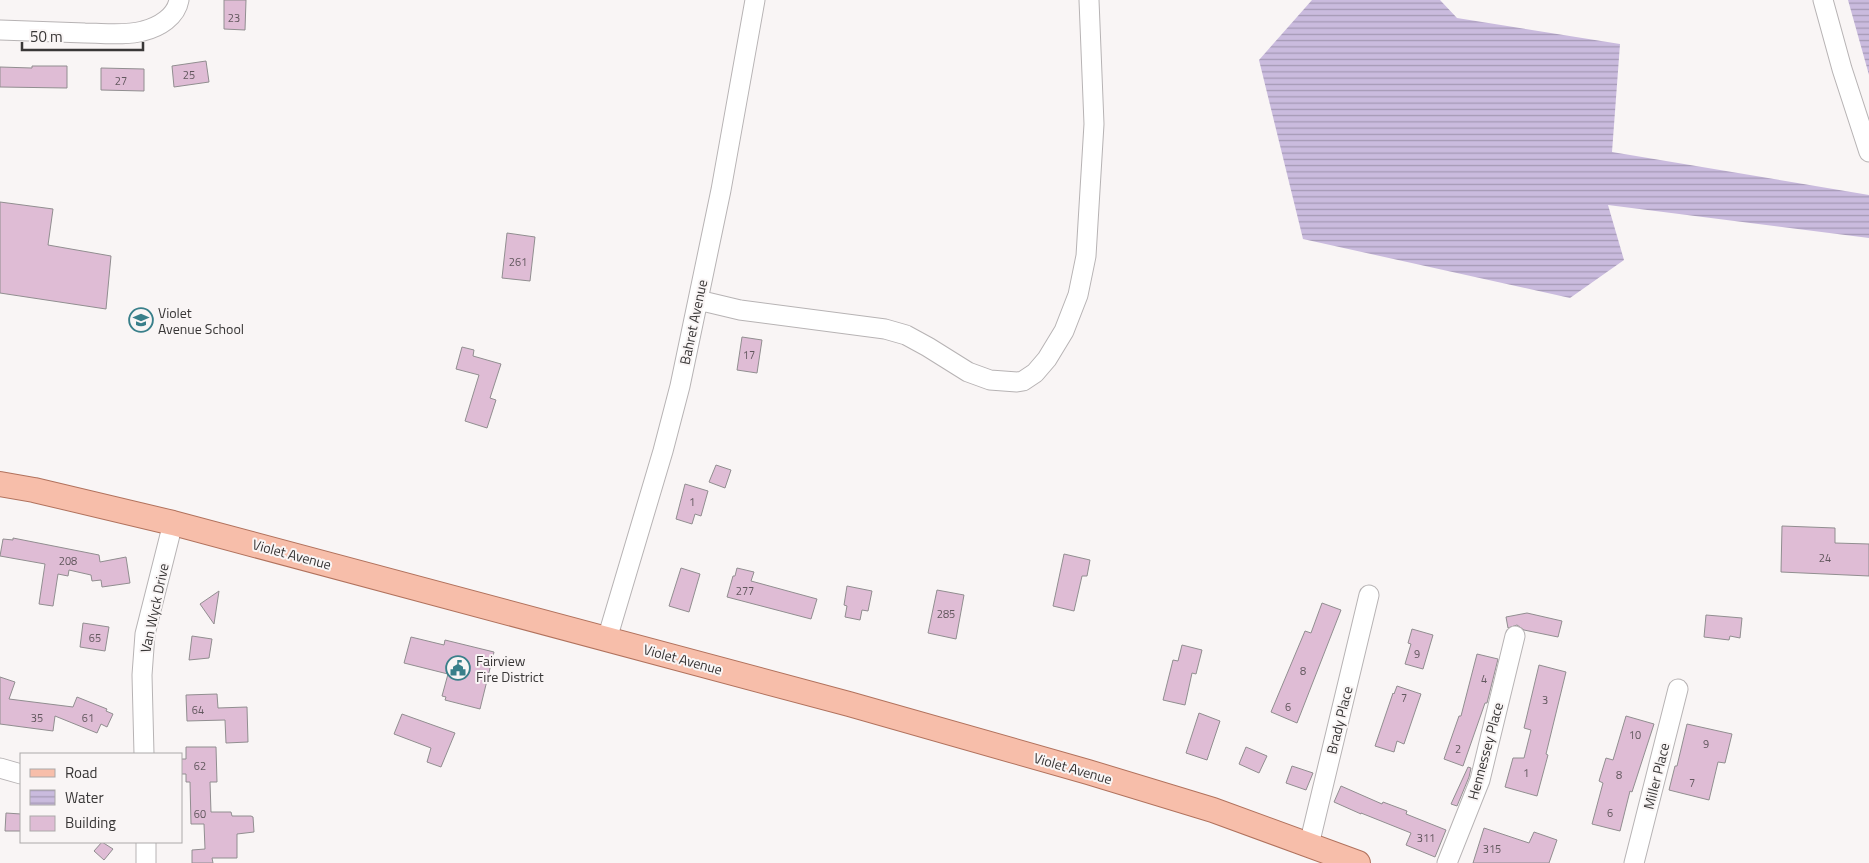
<svg xmlns="http://www.w3.org/2000/svg" width="1869" height="863" font-family="'Titillium Web',sans-serif">
	<defs>
		<pattern id="water-rules" width="6" height="5" patternUnits="userSpaceOnUse" patternTransform="scale(1.25)"><rect width="6" height="5" fill="#cabbde"/><path d="M0 2.5h6" fill="none" stroke="#a599b5"/></pattern>
	</defs>
	<rect width="100%" height="100%" fill="#f9f5f5"/>
	<path fill="url(#water-rules)" d="M 1312,0 L 1440,0 L 1457,18 L 1620,44 L 1612,152 L 1869,195 L 1869,238 L 1608,205 L 1624,260 L 1570,298 L 1303,239 L 1259,60 Z
		M 1848,0 L 1869,0 L 1869,75 Z"/>
	<path fill="#dfbcd5" stroke="#918e90" d="M 224,0 L 246,0 L 245,30 L 224,29 Z
		M 206,61 L 209,82 L 174,87 L 172,66 Z
		M 32,66 L 67,66 L 67,88 L 0,87 L 0,67 L 32,68 Z
		M 101,68 L 144,69 L 144,91 L 101,90 Z
		M 0,202 L 53,209 L 48,245 L 111,256 L 106,309 L 0,293 Z
		M 507,233 L 535,237 L 530,281 L 502,278 Z
		M 742,337 L 762,340 L 757,373 L 737,370 Z
		M 462,347 L 474,350 L 473,356 L 501,364 L 490,398 L 496,400 L 487,428 L 465,421 L 479,375 L 456,369 Z
		M 716,465 L 731,470 L 725,488 L 709,482 Z
		M 685,484 L 708,491 L 701,516 L 695,514 L 692,524 L 676,519 Z
		M 1782,526 L 1835,528 L 1835,543 L 1869,544 L 1869,576 L 1781,572 Z
		M 13,538 L 99,555 L 100,562 L 126,557 L 130,583 L 102,587 L 101,580 L 92,581 L 91,575 L 69,570 L 68,576 L 58,574 L 53,606 L 39,604 L 45,564 L 0,556 L 3,539 L 13,540 Z
		M 1064,554 L 1090,560 L 1087,576 L 1082,576 L 1074,611 L 1053,606 Z
		M 681,568 L 700,574 L 689,612 L 669,606 Z
		M 737,568 L 754,572 L 751,581 L 817,599 L 811,619 L 727,597 L 733,576 L 735,576 Z
		M 847,586 L 872,591 L 868,611 L 862,610 L 860,620 L 845,617 L 847,606 L 844,605 Z
		M 937,590 L 964,595 L 956,639 L 928,633 Z
		M 219,591 L 214,624 L 200,604 Z
		M 1322,603 L 1341,610 L 1297,723 L 1271,712 L 1305,631 L 1311,633 Z
		M 1527,613 L 1562,621 L 1558,637 L 1524,630 L 1517,625 L 1508,628 L 1506,617 Z
		M 1706,615 L 1742,618 L 1740,638 L 1730,636 L 1729,640 L 1704,637 Z
		M 83,623 L 109,627 L 105,651 L 80,647 Z
		M 1412,629 L 1433,635 L 1423,669 L 1405,664 L 1411,644 L 1408,643 Z
		M 192,636 L 212,639 L 209,658 L 189,660 Z
		M 411,637 L 444,645 L 445,640 L 494,652 L 480,709 L 445,700 L 446,697 L 442,696 L 448,674 L 404,663 Z
		M 1182,645 L 1202,650 L 1196,674 L 1192,673 L 1185,705 L 1163,700 L 1173,660 L 1178,661 Z
		M 1477,654 L 1498,659 L 1487,703 L 1485,703 L 1463,766 L 1444,759 L 1459,716 L 1461,716 Z
		M 1539,665 L 1566,672 L 1546,754 L 1548,755 L 1537,796 L 1505,787 L 1513,758 L 1524,758 L 1531,730 L 1524,728 Z
		M 0,677 L 15,682 L 9,699 L 73,707 L 77,697 L 107,709 L 106,711 L 113,714 L 107,727 L 101,724 L 97,733 L 55,716 L 53,731 L 0,724 Z
		M 1397,686 L 1421,694 L 1404,744 L 1397,741 L 1394,752 L 1375,746 L 1393,693 L 1394,694 Z
		M 217,694 L 218,708 L 247,707 L 248,742 L 226,743 L 225,720 L 187,721 L 186,695 Z
		M 1199,713 L 1220,721 L 1207,760 L 1186,753 Z
		M 402,714 L 455,733 L 441,767 L 427,762 L 431,748 L 394,734 Z
		M 1626,716 L 1654,724 L 1632,792 L 1630,791 L 1620,831 L 1592,824 L 1603,783 L 1599,781 L 1606,758 L 1613,760 Z
		M 1687,724 L 1732,734 L 1725,763 L 1718,762 L 1709,800 L 1669,790 L 1675,766 L 1677,766 Z
		M 186,747 L 216,747 L 217,782 L 210,782 L 211,812 L 231,812 L 232,816 L 251,816 L 253,817 L 254,832 L 237,834 L 237,858 L 212,858 L 213,863 L 192,863 L 192,850 L 205,849 L 204,824 L 191,824 L 190,782 L 186,782 L 186,774 L 181,774 L 181,759 L 186,759 Z
		M 1246,747 L 1267,756 L 1259,773 L 1239,764 Z
		M 1292,766 L 1313,773 L 1306,790 L 1286,783 Z
		M 1468,767 L 1471,768 L 1469,777 L 1457,806 L 1451,804 Z
		M 1341,786 L 1382,804 L 1383,802 L 1407,811 L 1406,814 L 1446,830 L 1435,857 L 1406,845 L 1411,833 L 1361,813 L 1361,814 L 1334,802 Z
		M 6,813 L 21,814 L 21,831 L 5,831 Z
		M 1484,828 L 1529,843 L 1534,832 L 1557,840 L 1549,863 L 1473,863 Z
		M 102,842 L 113,849 L 104,860 L 94,851 Z"/>
	<g fill="none" stroke-linecap="round" stroke-linejoin="round">
		<g stroke="#b7b3b4" stroke-width="21">
			<path id="minor" d="M 1823,0 L 1842,69 L 1869,152
				M 0,30 C 28,31 57,32 85,33 C 104,33 125,36 143,31 C 159,27 176,17 179,0
				M 698,300 L 740,310 L 885,329 L 906,335 L 928,347 L 968,372 L 990,380 L 1017,382 L 1023,381 L 1035,373 L 1047,359 L 1064,331 L 1078,295 L 1086,256 L 1094,124 L 1089,0
				M 607,639 L 663,451 L 680,386 L 721,190 L 755,0
				M 144,754 L 142,675 L 145,634 L 173,523
				M 0,768 L 21,774
				M 146,842 L 146,863
				M 1309,845 L 1369,595
				M 1447,863 L 1480,780 L 1515,636
				M 1634,863 L 1678,689"/>
		</g>
		<g stroke="#b1725d" stroke-width="26">
			<path id="major" d="M 0,484 L 34,490 L 173,523 L 849,704 L 1088,772 L 1213,810 L 1358,863"/>
		</g>
		<use href="#minor" stroke="#fff" stroke-width="19"/>
		<use href="#major" stroke="#f7beaa" stroke-width="24"/>
	</g>
	<defs>
		<g id="school-ring" transform="scale(1.25)"><circle r="9.5" fill="#f9f5f5" stroke="#397f8a" stroke-width="1.5"/><path d="M0-5L7-2L0 1L-7-2ZM-4 1L0 2.5L4 1V4Q0 6-4 4Z" fill="#397f8a"/></g>
		<g id="civic-ring" transform="scale(1.25)"><circle r="9.5" fill="#f9f5f5" stroke="#397f8a" stroke-width="1.5"/><path d="M-.6-6.5H3V-4.5H.6V-3L4-1V1h2V6H-6V1h2V-1L-.6-3ZM-1.2 2.5V6h2.4V2.5Z" fill="#397f8a"/></g>
	</defs>
	<g fill-rule="evenodd">
		<use href="#school-ring" x="141" y="320"/>
		<use href="#civic-ring" x="458" y="668"/>
	</g>
	<g text-anchor="middle" dominant-baseline="central" stroke-width="4" stroke-linejoin="round" paint-order="stroke">
		<g font-size="11" fill="#62585e">
			<text x="234" y="18">23</text>
			<text x="189" y="75">25</text>
			<text x="121" y="81">27</text>
			<text x="518" y="262">261</text>
			<text x="749" y="355">17</text>
			<text x="692" y="502">1</text>
			<text x="1825" y="558">24</text>
			<text x="68" y="561">208</text>
			<text x="745" y="591">277</text>
			<text x="946" y="614">285</text>
			<text x="95" y="638">65</text>
			<text x="1417" y="654">9</text>
			<text x="1303" y="671">8</text>
			<text x="1484" y="679">4</text>
			<text x="1404" y="698">7</text>
			<text x="1545" y="700">3</text>
			<text x="1288" y="707">6</text>
			<text x="198" y="710">64</text>
			<text x="37" y="718">35</text>
			<text x="88" y="718">61</text>
			<text x="1635" y="735">10</text>
			<text x="1706" y="744">9</text>
			<text x="1458" y="749">2</text>
			<text x="200" y="766">62</text>
			<text x="1526" y="773">1</text>
			<text x="1619" y="775">8</text>
			<text x="1692" y="783">7</text>
			<text x="1610" y="813">6</text>
			<text x="200" y="814">60</text>
			<text x="1426" y="838">311</text>
			<text x="1492" y="849">315</text>
		</g>
		<g font-size="14" fill="#393737" stroke="#f9f5f5" text-anchor="start">
			<text x="158" y="312">Violet<tspan x="158" dy="16">Avenue School</tspan></text>
			<text x="476" y="660">Fairview<tspan x="476" dy="16">Fire District</tspan></text>
		</g>
		<g font-size="14" fill="#393737" stroke="#f9f5f5">
			<text transform="translate(693 322) rotate(-78)">Bahret Avenue</text>
			<text transform="translate(292 554) rotate(15)">Violet Avenue</text>
			<text transform="translate(154 608) rotate(-78)">Van Wyck Drive</text>
			<text transform="translate(683 659) rotate(15)">Violet Avenue</text>
			<text transform="translate(1339 720) rotate(-76)">Brady Place</text>
			<text transform="translate(1485 751) rotate(-75)">Hennessey Place</text>
			<text transform="translate(1073 768) rotate(16)">Violet Avenue</text>
			<text transform="translate(1656 776) rotate(-76)">Miller Place</text>
		</g>
	</g>
	<rect x="20" y="753" width="162" height="90" fill="#f9f5f5" stroke="#aca9a9"/>
	<rect x="30" y="769" width="25" height="8" fill="#f7beaa" stroke="#aca9a9"/>
	<text x="65" y="778" font-size="15" fill="#393737">Road</text>
	<rect x="30" y="790" width="25" height="15" fill="url(#water-rules)" stroke="#aca9a9"/>
	<text x="65" y="803" font-size="15" fill="#393737">Water</text>
	<rect x="30" y="816" width="25" height="15" fill="#dfbcd5" stroke="#aca9a9"/>
	<text x="65" y="828" font-size="15" fill="#393737">Building</text>
	<path d="M22 42v8h121v-8" fill="none" stroke="#393737" stroke-width="2.5"/>
	<text x="30" y="42" font-size="15" fill="#393737" stroke="#f9f5f5" stroke-width="4" paint-order="stroke">50 m</text>
</svg>
